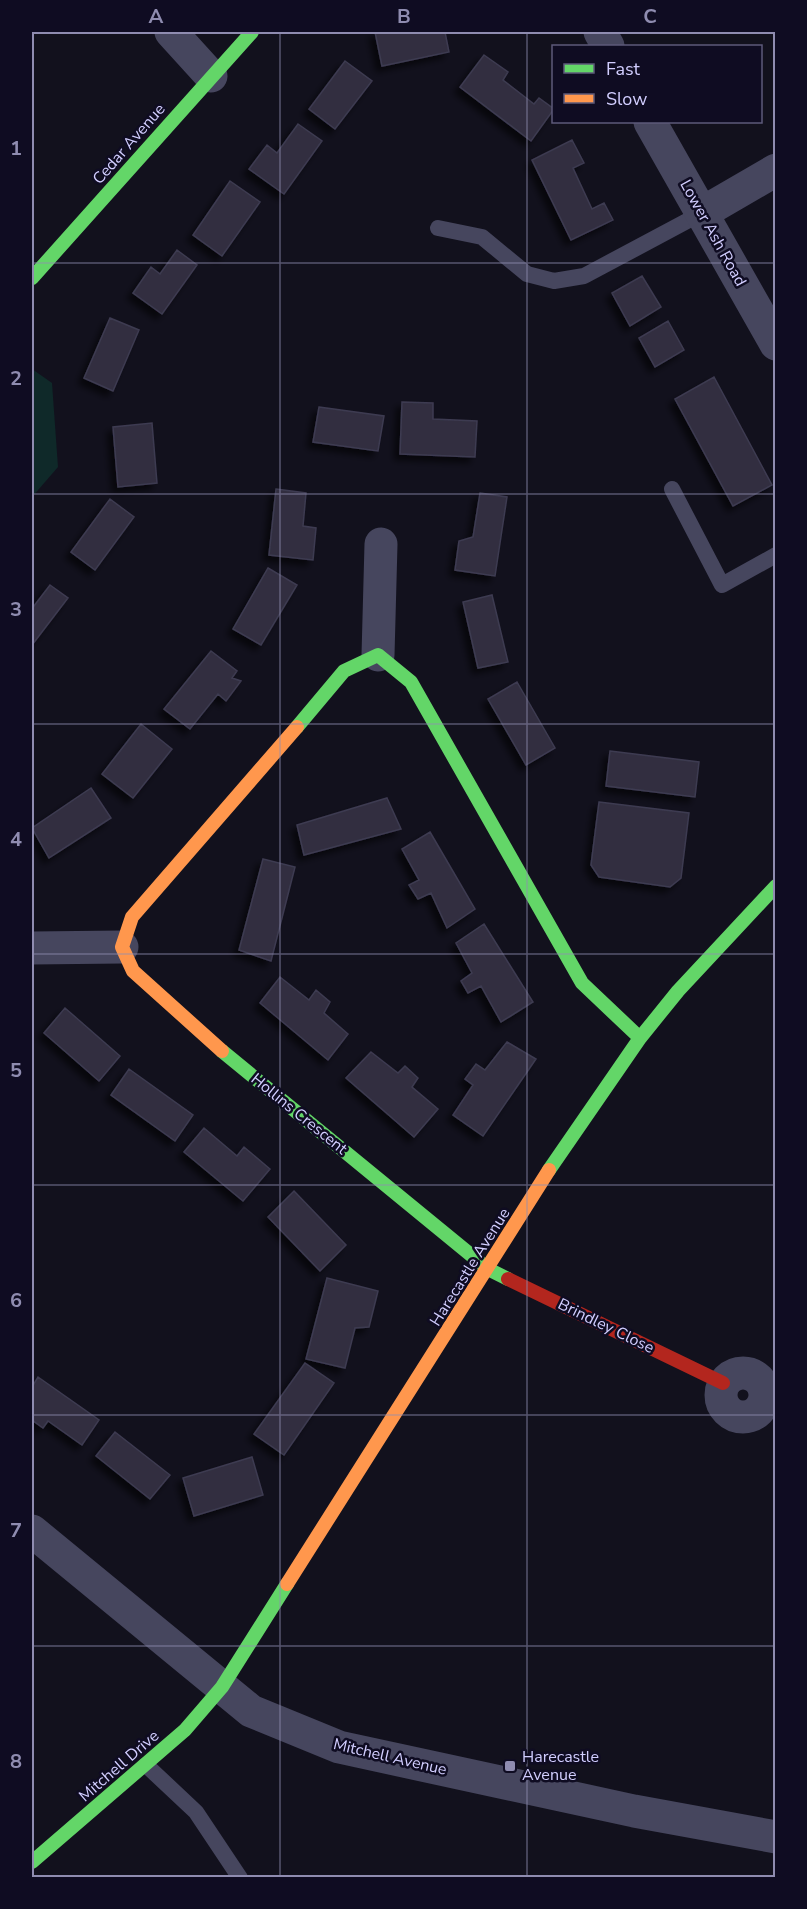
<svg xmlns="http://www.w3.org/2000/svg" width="807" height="1909" font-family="'Nunito Sans',sans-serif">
	<defs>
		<filter id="shadow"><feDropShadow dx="-5.5" dy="5.5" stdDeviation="3" flood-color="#0009"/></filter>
	</defs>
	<rect width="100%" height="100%" fill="#12111d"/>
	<path fill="#0f2929" d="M 32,369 L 52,383 L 58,467 L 32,497 Z"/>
	<path fill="#312f40" stroke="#3e3b51" stroke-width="1.5" filter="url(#shadow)" d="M 375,32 L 445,32 L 449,52 L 382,66 Z
		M 484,55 L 508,72 L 503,80 L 534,104 L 539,98 L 554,109 L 531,141 L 460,87 Z
		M 345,61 L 372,81 L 335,129 L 309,109 Z
		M 298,124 L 322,141 L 284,194 L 249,169 L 267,145 L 277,153 Z
		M 572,140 L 584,163 L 573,168 L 592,209 L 604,203 L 613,220 L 571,240 L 532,160 Z
		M 230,181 L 260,202 L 222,256 L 193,235 Z
		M 177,250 L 197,265 L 162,314 L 133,293 L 151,267 L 160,274 Z
		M 642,276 L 661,307 L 630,326 L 612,293 Z
		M 110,318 L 139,330 L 113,391 L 84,378 Z
		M 668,321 L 684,350 L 655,367 L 639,338 Z
		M 714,377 L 772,485 L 733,506 L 675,399 Z
		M 402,402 L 433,403 L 433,419 L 477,421 L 475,457 L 400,454 Z
		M 319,407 L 384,416 L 378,451 L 313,442 Z
		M 152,423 L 157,483 L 118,487 L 113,427 Z
		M 276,489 L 306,493 L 303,526 L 316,528 L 313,560 L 269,555 Z
		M 480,493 L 507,497 L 495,576 L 455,570 L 459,541 L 473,537 Z
		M 110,499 L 134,517 L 95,570 L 71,552 Z
		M 268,568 L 297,585 L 261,645 L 233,629 Z
		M 50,585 L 68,598 L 32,645 L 32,604 L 34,606 Z
		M 492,595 L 508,662 L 478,668 L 463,602 Z
		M 211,651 L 237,671 L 232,678 L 241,681 L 226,701 L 218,694 L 190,729 L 164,709 Z
		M 517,682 L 555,748 L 526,765 L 488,699 Z
		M 141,724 L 172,749 L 133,798 L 102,774 Z
		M 610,751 L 699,762 L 695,797 L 606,786 Z
		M 91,788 L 111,818 L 49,858 L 32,828 Z
		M 387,798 L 401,829 L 304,855 L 297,825 Z
		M 599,802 L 689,813 L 681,878 L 670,887 L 599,877 L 591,865 Z
		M 430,832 L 475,909 L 447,928 L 431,893 L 418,899 L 409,885 L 419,880 L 402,849 Z
		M 263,859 L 295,867 L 271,961 L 239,950 Z
		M 484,924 L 533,1002 L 501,1022 L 481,986 L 468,993 L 461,981 L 472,973 L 456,943 Z
		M 280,977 L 309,1000 L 316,990 L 330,1002 L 324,1013 L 348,1034 L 328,1060 L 260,1003 Z
		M 65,1008 L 120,1056 L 99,1081 L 44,1033 Z
		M 507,1042 L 536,1059 L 483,1136 L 453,1115 L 473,1085 L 465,1079 L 476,1064 L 485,1070 Z
		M 371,1052 L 398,1073 L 405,1066 L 418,1078 L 412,1087 L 438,1109 L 414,1137 L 346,1078 Z
		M 129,1069 L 193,1115 L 175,1141 L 111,1095 Z
		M 204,1128 L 237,1156 L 244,1147 L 270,1169 L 243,1201 L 184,1152 Z
		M 294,1191 L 346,1245 L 320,1271 L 268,1217 Z
		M 327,1278 L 378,1291 L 369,1327 L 355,1328 L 345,1368 L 306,1359 Z
		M 305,1363 L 334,1383 L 284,1455 L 254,1434 Z
		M 38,1377 L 99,1420 L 82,1445 L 48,1421 L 43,1428 L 32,1420 L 32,1387 Z
		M 115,1432 L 170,1475 L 150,1499 L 96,1456 Z
		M 252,1457 L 263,1495 L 194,1516 L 183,1478 Z"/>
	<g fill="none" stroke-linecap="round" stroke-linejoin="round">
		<path stroke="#46465e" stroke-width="16" d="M 438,228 L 482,237 L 527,274 L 554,281 L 584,276 L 702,213
			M 672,489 L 722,585 L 776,555
			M 146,1765 L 196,1812 L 240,1878"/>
		<path stroke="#46465e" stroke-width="33" d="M 171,32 L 211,76
			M 600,32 L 608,46
			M 650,122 L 776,344
			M 702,213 L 776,170
			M 378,655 L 381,544
			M 32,948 L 122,947
			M721 1395a22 22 0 1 1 44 0a22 22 0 1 1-44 0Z
			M 32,1531 L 251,1711 L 339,1747 L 634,1811 L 776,1837"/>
		<path stroke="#63d668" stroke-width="14" d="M 32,278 L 252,32
			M 297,727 L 344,671 L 378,655 L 411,682 L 582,983 L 640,1038
			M 222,1051 L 488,1269 L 508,1279
			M 549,1170 L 640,1038 L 678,991 L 776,886
			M 32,1862 L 185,1730 L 222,1687 L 287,1584"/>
		<path stroke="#ff974d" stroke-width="14" d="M 222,1051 L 133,971 L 122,947 L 132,917 L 297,727
			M 287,1584 L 549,1170"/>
		<path stroke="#b3261e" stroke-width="14" d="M 508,1279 L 723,1383"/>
	</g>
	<path fill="none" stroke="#8f8cb0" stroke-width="1.5" stroke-opacity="0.55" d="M 280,32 L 280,1878M 527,32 L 527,1878M 32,263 L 776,263M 32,494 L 776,494M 32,724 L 776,724M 32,954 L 776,954M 32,1185 L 776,1185M 32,1415 L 776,1415M 32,1646 L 776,1646"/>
	<rect fill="#8f8cb0" stroke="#0f0c22" stroke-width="2" x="504" y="1760" width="12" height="12" rx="3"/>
	<g text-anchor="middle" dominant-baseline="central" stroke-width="5" stroke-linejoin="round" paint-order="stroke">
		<g font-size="16" fill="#d2ceff" stroke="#0f0c22">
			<text transform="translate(129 144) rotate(-49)">Cedar Avenue</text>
			<text transform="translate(713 233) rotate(61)">Lower Ash Road</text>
			<text transform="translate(299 1114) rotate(39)">Hollins Crescent</text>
			<text transform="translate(470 1267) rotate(-58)">Harecastle Avenue</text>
			<text transform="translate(606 1326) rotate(26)">Brindley Close</text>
			<text transform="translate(390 1757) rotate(13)">Mitchell Avenue</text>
			<text transform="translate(119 1766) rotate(-41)">Mitchell Drive</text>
		</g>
		<g font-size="16" fill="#d2ceff" stroke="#0f0c22" text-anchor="start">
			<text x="522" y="1757">Harecastle<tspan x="522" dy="18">Avenue</tspan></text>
		</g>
	</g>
	<rect width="807" height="1909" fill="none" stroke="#0f0c22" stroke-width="66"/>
	<rect x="552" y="45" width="210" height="78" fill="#0f0c22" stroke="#5d5a7a" stroke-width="1.5"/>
	<rect x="564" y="64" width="30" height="9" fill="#63d668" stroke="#5d5a7a" stroke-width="1.5"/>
	<text x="606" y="75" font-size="18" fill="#d2ceff">Fast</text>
	<rect x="564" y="94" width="30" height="9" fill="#ff974d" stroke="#5d5a7a" stroke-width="1.5"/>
	<text x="606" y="105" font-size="18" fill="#d2ceff">Slow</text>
	<rect x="33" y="33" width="741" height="1843" fill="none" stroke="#8f8cb0" stroke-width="2"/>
	<g font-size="20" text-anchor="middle" font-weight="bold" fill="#8f8cb0">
		<text x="156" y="23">A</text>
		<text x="404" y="23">B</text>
		<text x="650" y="23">C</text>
		<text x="16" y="155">1</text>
		<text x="16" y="385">2</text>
		<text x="16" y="616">3</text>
		<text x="16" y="846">4</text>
		<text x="16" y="1077">5</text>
		<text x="16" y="1307">6</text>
		<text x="16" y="1537">7</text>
		<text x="16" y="1768">8</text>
	</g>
</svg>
